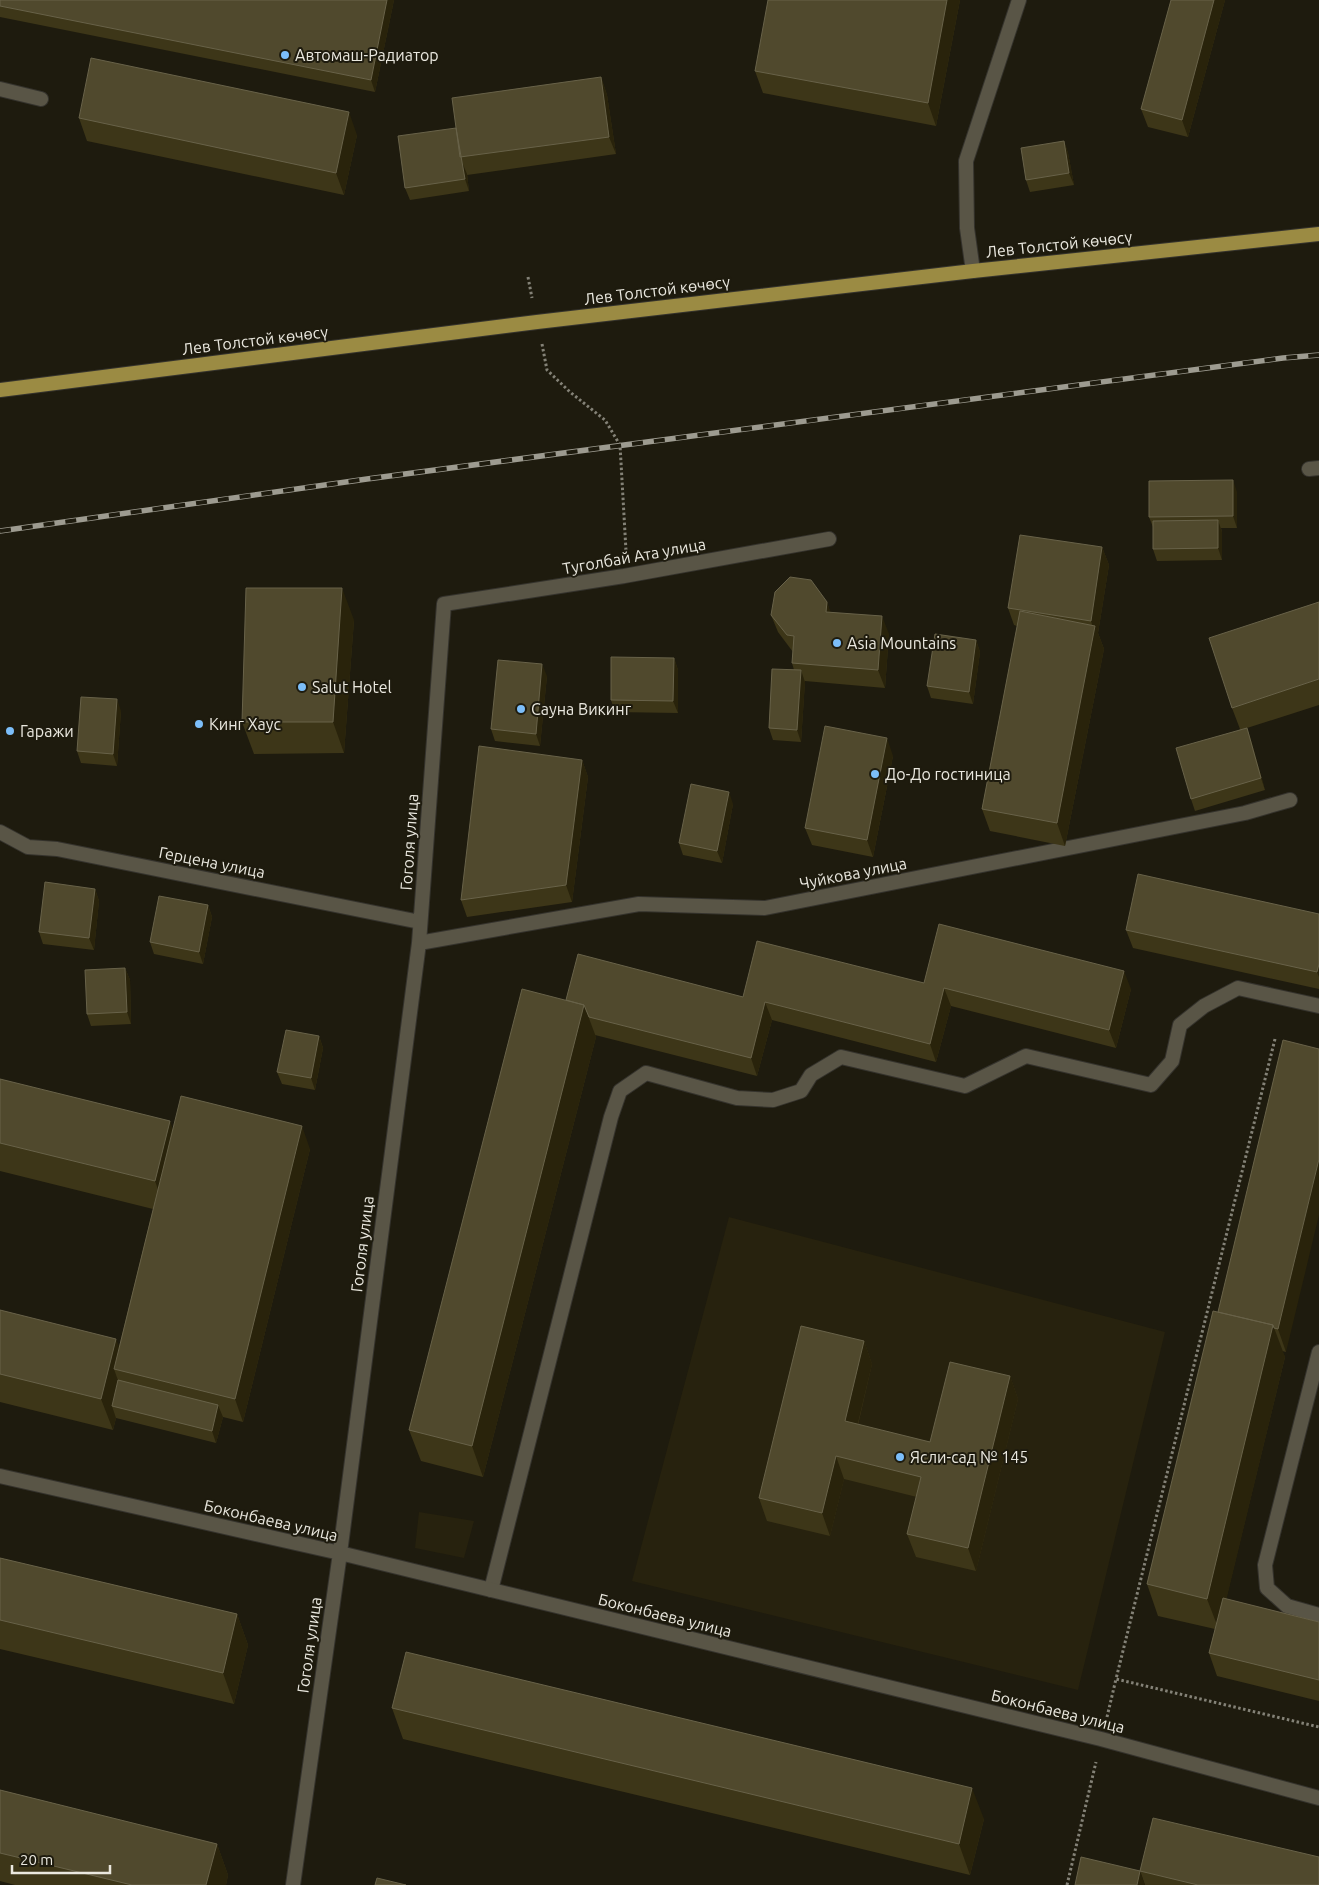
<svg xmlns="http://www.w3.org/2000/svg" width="1319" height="1885" font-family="Ubuntu,sans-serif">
	<rect width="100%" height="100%" fill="#1e1b0e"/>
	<path fill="#27220e" d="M 729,1217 L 1165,1332 L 1078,1690 L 632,1581 Z
		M 419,1512 L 474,1521 L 464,1558 L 415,1548 Z"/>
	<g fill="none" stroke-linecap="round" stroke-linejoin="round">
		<g stroke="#35332d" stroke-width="16">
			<path id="service" d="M 0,89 L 41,99
				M 1319,1352 L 1265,1565 L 1267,1588 L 1287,1606 L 1319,1615
				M 491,1590 L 611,1117 L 620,1091 L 646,1073 L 737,1098 L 773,1100 L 801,1091 L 811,1075 L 841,1057 L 965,1086 L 1026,1056 L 1151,1085 L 1172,1061 L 1180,1025 L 1204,1006 L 1238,988 L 1319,1006"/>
		</g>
		<g stroke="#35332d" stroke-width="16">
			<path id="minor" d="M 973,271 L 967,228 L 966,161 L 1019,0
				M 1309,469 L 1319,468
				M 0,832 L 28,847 L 57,849 L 420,922
				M 419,943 L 639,904 L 765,908 L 1245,813 L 1290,800
				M 0,1476 L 340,1553 L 1101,1739 L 1319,1798
				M 293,1885 L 340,1553 L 419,943 L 444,604 L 624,576 L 829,539"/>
		</g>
		<g stroke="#35332d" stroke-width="16">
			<path id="primary" d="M 0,390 L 537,322 L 973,271 L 1319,234"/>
		</g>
		<path stroke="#848277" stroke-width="3" stroke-dasharray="2.5 2.5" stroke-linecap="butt" d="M 528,277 L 532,298
			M 542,344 L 547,370 L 570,392 L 605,420 L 620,445 L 626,551
			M 1275,1039 L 1116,1679 L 1319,1727
			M 1107,1717 L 1116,1679
			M 1067,1885 L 1096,1762"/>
		<use href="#service" stroke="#595546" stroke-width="14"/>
		<use href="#minor" stroke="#595546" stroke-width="14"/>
		<use href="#primary" stroke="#9b8b43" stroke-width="14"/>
		<g stroke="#9d9b90" stroke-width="5.5">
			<path id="rail" d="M 0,531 L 367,479 L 1283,358 L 1319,355"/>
		</g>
		<use href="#rail" stroke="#1e1b0e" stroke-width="4" stroke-dasharray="11" stroke-linecap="butt"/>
	</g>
	<path fill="#3d3618" d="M 0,0 L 394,0 L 375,92 L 0,17 Z
		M 960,0 L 936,126 L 763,93 L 755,71 Z
		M 1171,0 L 1225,0 L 1188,137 L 1148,127 L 1141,109 Z
		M 601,77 L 607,95 L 616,154 L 467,175 L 467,174 L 469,191 L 410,200 L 405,188 L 456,128 Z
		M 79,118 L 357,135 L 344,195 L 87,141 Z
		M 1064,141 L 1068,153 L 1074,185 L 1030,192 L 1026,180 Z
		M 1237,492 L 1237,528 L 1221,528 L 1222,532 L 1222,560 L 1157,561 L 1153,549 L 1153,527 L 1149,517 Z
		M 1102,547 L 1109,565 L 1098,633 L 1104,649 L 1065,846 L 990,831 L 982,809 L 1017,626 L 1014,625 L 1008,608 Z
		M 827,602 L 830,612 L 889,634 L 885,688 L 805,681 L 801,742 L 773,740 L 769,728 L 794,670 L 792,663 L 793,652 L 778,632 L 771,615 Z
		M 1319,602 L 1319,705 L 1247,728 L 1251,740 L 1265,790 L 1195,811 L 1191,799 L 1240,729 L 1232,708 Z
		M 354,620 L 344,753 L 254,754 L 242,722 Z
		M 976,640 L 980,652 L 973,704 L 931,698 L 927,686 Z
		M 674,658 L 678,670 L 678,713 L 615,712 L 611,700 Z
		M 547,676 L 540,746 L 495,741 L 491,729 Z
		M 121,711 L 117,766 L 81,763 L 77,751 Z
		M 893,756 L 873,857 L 812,845 L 805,828 Z
		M 582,760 L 588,777 L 572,902 L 467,917 L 461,900 Z
		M 733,804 L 722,863 L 683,855 L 679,843 Z
		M 95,889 L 99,901 L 94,950 L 43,944 L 39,932 Z
		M 208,905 L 212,917 L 203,964 L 154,954 L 150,942 Z
		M 1319,914 L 1319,989 L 1133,948 L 1126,930 Z
		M 125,968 L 130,980 L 131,1024 L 91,1026 L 87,1014 Z
		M 924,983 L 1131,989 L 1116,1048 L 951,1006 L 936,1062 L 772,1020 L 757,1076 L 595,1035 L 596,1037 L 483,1477 L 421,1461 L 409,1430 L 566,1000 L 743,997 Z
		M 319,1036 L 323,1048 L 315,1090 L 282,1084 L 277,1072 Z
		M 1283,1040 L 1286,1352 L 1282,1351 L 1285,1357 L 1226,1599 L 1319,1622 L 1319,1701 L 1217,1676 L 1209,1653 L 1215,1629 L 1158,1616 L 1147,1584 L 1218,1312 Z
		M 0,1079 L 173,1130 L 310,1149 L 243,1422 L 223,1417 L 216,1443 L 116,1418 L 113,1430 L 0,1402 L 0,1310 L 119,1347 L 153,1209 L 0,1171 Z
		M 864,1341 L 872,1364 L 858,1425 L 930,1442 L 1010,1376 L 1018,1399 L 976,1571 L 916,1557 L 907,1534 L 917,1497 L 844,1479 L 830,1536 L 767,1521 L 759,1498 Z
		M 0,1558 L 237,1614 L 248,1645 L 234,1704 L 0,1649 Z
		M 392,1708 L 984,1819 L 970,1875 L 403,1739 Z
		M 0,1790 L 217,1844 L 228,1875 L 226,1885 L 15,1885 L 0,1881 Z
		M 1140,1871 L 1319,1885 L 1145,1885 Z"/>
	<path fill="#29230b" d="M 387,0 L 394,0 L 375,92 L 371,80 Z
		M 947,0 L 960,0 L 936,126 L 928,103 Z
		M 1214,0 L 1225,0 L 1188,137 L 1182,120 Z
		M 601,77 L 607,95 L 616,154 L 609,137 Z
		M 349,112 L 357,135 L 344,195 L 336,173 Z
		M 1064,141 L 1068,153 L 1074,185 L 1069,173 Z
		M 462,162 L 467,174 L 469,191 L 465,179 Z
		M 1233,480 L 1237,492 L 1237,528 L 1233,516 Z
		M 1218,520 L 1222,532 L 1222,560 L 1218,548 Z
		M 1102,547 L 1109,565 L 1098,633 L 1104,649 L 1065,846 L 1057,823 L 1094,631 L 1091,621 Z
		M 342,588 L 354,620 L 344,753 L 333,722 Z
		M 827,602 L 833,619 L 826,612 Z
		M 882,616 L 889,634 L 885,688 L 878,670 Z
		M 976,640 L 980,652 L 973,704 L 969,692 Z
		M 674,658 L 678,670 L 678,713 L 673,701 Z
		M 542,664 L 547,676 L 540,746 L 536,734 Z
		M 801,670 L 805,682 L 801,742 L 797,730 Z
		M 117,699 L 121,711 L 117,766 L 113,754 Z
		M 1247,728 L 1251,740 L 1265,790 L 1261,778 Z
		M 887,738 L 893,756 L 873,857 L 867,840 Z
		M 582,760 L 588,777 L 572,902 L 566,885 Z
		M 729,792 L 733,804 L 722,863 L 717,851 Z
		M 95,889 L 99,901 L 94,950 L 89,938 Z
		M 208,905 L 212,917 L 203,964 L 199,952 Z
		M 1319,964 L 1319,977 L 1317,972 Z
		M 125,968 L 130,980 L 131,1024 L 127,1012 Z
		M 1124,971 L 1131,989 L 1116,1048 L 1109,1030 Z
		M 944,988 L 951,1006 L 936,1062 L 930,1044 Z
		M 765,1002 L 772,1020 L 757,1076 L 751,1058 Z
		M 584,1005 L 596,1037 L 483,1477 L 472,1446 Z
		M 319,1036 L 323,1048 L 315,1090 L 311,1078 Z
		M 170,1121 L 181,1153 L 166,1212 L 155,1181 Z
		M 302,1126 L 310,1149 L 243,1422 L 235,1399 Z
		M 1319,1159 L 1319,1215 L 1286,1352 L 1278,1329 Z
		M 1273,1325 L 1285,1357 L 1219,1630 L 1207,1599 Z
		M 116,1339 L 128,1370 L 114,1369 L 122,1392 L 112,1406 L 116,1418 L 113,1430 L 101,1399 Z
		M 864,1341 L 872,1364 L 853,1444 L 845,1421 Z
		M 1010,1376 L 1018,1399 L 976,1571 L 968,1548 Z
		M 218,1405 L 223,1417 L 216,1443 L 212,1431 Z
		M 836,1456 L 844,1479 L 830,1536 L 822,1513 Z
		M 237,1614 L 248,1645 L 234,1704 L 223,1673 Z
		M 972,1788 L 984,1819 L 970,1875 L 959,1844 Z
		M 217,1844 L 228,1875 L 226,1885 L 206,1885 Z
		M 1140,1871 L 1145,1885 L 1137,1885 Z"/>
	<path fill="#50492d" stroke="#686249" d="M 0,0 L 387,0 L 371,80 L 0,6 Z
		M 768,0 L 947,0 L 928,103 L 755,71 Z
		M 1171,0 L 1214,0 L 1182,120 L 1141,109 Z
		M 91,58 L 349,112 L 336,173 L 79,118 Z
		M 601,77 L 609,137 L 460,157 L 452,98 Z
		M 456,128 L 465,179 L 405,188 L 398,136 Z
		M 1064,141 L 1069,173 L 1026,180 L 1021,148 Z
		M 1233,480 L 1233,516 L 1149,517 L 1149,481 Z
		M 1218,520 L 1218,548 L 1153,549 L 1153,521 Z
		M 1020,535 L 1102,547 L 1091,621 L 1008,608 Z
		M 790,577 L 811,580 L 827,602 L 826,612 L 882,616 L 878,670 L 792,663 L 794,636 L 787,635 L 771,615 L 775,592 Z
		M 246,588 L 342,588 L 333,722 L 242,722 Z
		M 1319,602 L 1319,679 L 1232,708 L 1209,638 Z
		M 1020,611 L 1095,626 L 1057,823 L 982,809 Z
		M 935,634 L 976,640 L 969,692 L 927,686 Z
		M 611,657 L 674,658 L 673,701 L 611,700 Z
		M 498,660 L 542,664 L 536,734 L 491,729 Z
		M 772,669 L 801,670 L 797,730 L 769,728 Z
		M 81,697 L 117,699 L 113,754 L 77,751 Z
		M 825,726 L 887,738 L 867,840 L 805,828 Z
		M 1247,728 L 1261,778 L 1191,799 L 1176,748 Z
		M 479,746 L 582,760 L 566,885 L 461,900 Z
		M 691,784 L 729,792 L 717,851 L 679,843 Z
		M 1138,874 L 1319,914 L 1319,964 L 1317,972 L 1126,930 Z
		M 45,882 L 95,889 L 89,938 L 39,932 Z
		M 159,896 L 208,905 L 199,952 L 150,942 Z
		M 939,924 L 1124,971 L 1109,1030 L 944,988 L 930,1044 L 765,1002 L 751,1058 L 589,1017 L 584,1005 L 566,1000 L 578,954 L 743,997 L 757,941 L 924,983 Z
		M 125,968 L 127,1012 L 87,1014 L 85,970 Z
		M 522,989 L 584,1005 L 472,1446 L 409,1430 Z
		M 286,1030 L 319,1036 L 311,1078 L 277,1072 Z
		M 1283,1040 L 1319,1049 L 1319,1159 L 1278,1329 L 1274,1328 L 1273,1325 L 1218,1312 Z
		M 0,1079 L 170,1121 L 155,1181 L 0,1143 Z
		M 181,1096 L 302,1126 L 235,1399 L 114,1369 Z
		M 0,1310 L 116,1339 L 101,1399 L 0,1374 Z
		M 1213,1311 L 1273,1325 L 1207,1599 L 1147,1584 Z
		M 801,1326 L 864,1341 L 845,1421 L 930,1442 L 950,1362 L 1010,1376 L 968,1548 L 907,1534 L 921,1477 L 836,1456 L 822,1513 L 759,1498 Z
		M 118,1380 L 218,1405 L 212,1431 L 112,1406 Z
		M 0,1558 L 237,1614 L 223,1673 L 0,1620 Z
		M 1223,1598 L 1319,1622 L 1319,1680 L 1209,1653 Z
		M 406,1652 L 972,1788 L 959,1844 L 392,1708 Z
		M 0,1790 L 217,1844 L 206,1885 L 132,1885 L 0,1853 Z
		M 1153,1818 L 1319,1857 L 1319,1885 L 1198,1885 L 1140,1871 Z
		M 1081,1857 L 1140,1871 L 1137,1885 L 1075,1885 Z
		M 377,1878 L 406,1885 L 375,1885 Z"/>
	<g fill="#7cbef9" stroke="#1e1b0e" stroke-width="2">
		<circle cx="285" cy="55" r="5"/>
		<circle cx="837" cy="643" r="5"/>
		<circle cx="302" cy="687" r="5"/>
		<circle cx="521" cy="709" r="5"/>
		<circle cx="199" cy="724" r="5"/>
		<circle cx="10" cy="731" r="5"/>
		<circle cx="875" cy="774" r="5"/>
		<circle cx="900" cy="1457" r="5"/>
	</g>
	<g text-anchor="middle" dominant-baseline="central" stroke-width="4" stroke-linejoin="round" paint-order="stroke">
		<g font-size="16" fill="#eae8df" stroke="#1e1b0e" text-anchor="start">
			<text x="295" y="55">Автомаш-Радиатор</text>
			<text x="847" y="643">Asia Mountains</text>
			<text x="312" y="687">Salut Hotel</text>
			<text x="531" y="709">Сауна Викинг</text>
			<text x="209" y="724">Кинг Хаус</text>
			<text x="20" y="731">Гаражи</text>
			<text x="885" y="774">До-До гостиница</text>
			<text x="910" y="1457">Ясли-сад № 145</text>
		</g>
		<g font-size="16" fill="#eae8df" stroke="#1e1b0e">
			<text transform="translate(1059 244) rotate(-6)">Лев Толстой көчөсү</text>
			<text transform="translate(657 290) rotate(-7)">Лев Толстой көчөсү</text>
			<text transform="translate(255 340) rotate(-7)">Лев Толстой көчөсү</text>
			<text transform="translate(634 556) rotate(-10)">Туголбай Ата улица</text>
			<text transform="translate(409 842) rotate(-86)">Гоголя улица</text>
			<text transform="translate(212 862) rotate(11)">Герцена улица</text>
			<text transform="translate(853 873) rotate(-11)">Чуйкова улица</text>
			<text transform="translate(362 1244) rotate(-83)">Гоголя улица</text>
			<text transform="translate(271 1520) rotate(13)">Боконбаева улица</text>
			<text transform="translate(665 1615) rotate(14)">Боконбаева улица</text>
			<text transform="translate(309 1645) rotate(-82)">Гоголя улица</text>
			<text transform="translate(1058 1711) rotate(14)">Боконбаева улица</text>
		</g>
	</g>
	<path d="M12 1865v8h98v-8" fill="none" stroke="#eae8df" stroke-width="2.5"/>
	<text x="20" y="1865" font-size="15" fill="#eae8df" stroke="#1e1b0e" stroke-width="4" paint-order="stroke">20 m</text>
</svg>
